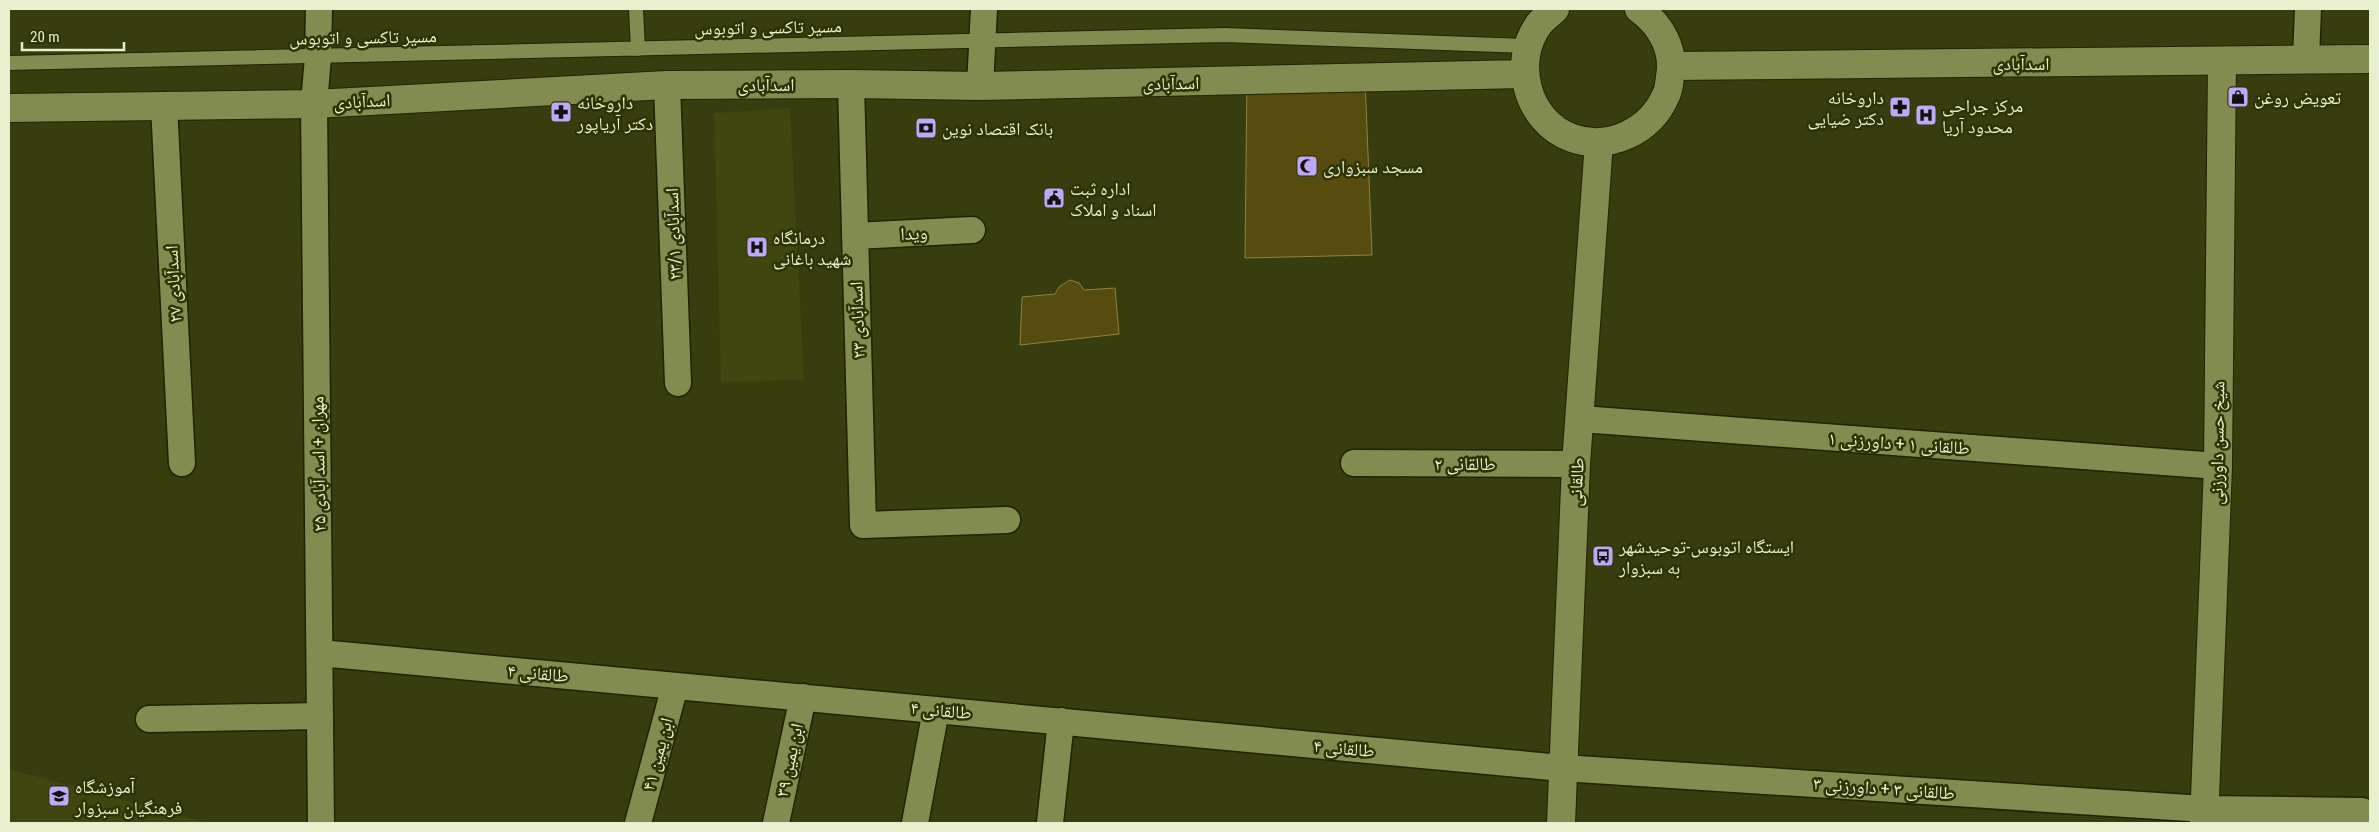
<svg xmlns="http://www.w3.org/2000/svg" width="2379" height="832" font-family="'Roboto Condensed','Noto Naskh Arabic',sans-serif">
	<rect width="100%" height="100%" fill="#373d0f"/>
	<path fill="#3f460f" d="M 790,108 L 804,380 L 721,382 L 714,113 Z
		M 9,769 L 208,823 L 9,823 Z"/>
	<path fill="#574b0e" stroke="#908244" d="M 1247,75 L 1365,78 L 1372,255 L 1245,258 Z
		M 1070,280 L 1079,283 L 1084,290 L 1115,288 L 1119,334 L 1020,345 L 1022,297 L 1055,294 L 1059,287 Z"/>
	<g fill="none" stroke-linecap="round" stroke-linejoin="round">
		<g stroke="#1f2304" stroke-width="16">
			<path id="service" d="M 636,9 L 638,49
				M 9,63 L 1225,35 L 1528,46"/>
		</g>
		<g stroke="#1f2304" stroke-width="29">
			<path id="minor" d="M 319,9 L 318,57 L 314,104 L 321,823
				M 2306,58 L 2308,9
				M 851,84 L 863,525 L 1007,520
				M 667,85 L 678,383
				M 980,86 L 984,9
				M 164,105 L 182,463
				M 855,236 L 972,230
				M 1581,419 L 2218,466
				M 1354,463 L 1576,464
				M 320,653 L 1562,768 L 2205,809 L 2362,811
				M 149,719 L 320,716
				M 638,823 L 675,686
				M 776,823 L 803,697
				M 915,823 L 936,710
				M 1050,823 L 1061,721"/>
		</g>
		<g stroke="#1f2304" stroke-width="30">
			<path id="tertiary" d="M 2204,823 L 2218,466 L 2222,62"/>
		</g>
		<g stroke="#1f2304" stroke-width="30">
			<path id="secondary" d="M 1555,9 C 1550,14 1543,19 1539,24 C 1511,62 1527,122 1572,138 C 1609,151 1651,131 1666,95 C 1669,90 1669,83 1670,77 C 1675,50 1661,25 1639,9
				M 1672,66 L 2370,59
				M 9,108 L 314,104 L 667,85 L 851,84 L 980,86 L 1524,74
				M 1561,823 L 1576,464 L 1599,142"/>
		</g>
		<use href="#service" stroke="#828c50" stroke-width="14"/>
		<use href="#minor" stroke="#828c50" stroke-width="26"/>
		<use href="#tertiary" stroke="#828c50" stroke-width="28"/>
		<use href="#secondary" stroke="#828c50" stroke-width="28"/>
	</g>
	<defs>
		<g id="shop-square" transform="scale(1.125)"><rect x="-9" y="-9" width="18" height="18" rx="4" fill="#bea9f5" stroke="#2d3303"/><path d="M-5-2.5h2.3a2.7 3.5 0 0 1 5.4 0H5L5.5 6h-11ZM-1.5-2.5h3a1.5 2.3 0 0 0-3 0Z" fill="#111"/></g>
		<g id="pharmacy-square" transform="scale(1.125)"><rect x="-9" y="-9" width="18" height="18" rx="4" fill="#bea9f5" stroke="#2d3303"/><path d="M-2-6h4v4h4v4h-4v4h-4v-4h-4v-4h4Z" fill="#111"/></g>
		<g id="hospital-square" transform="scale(1.125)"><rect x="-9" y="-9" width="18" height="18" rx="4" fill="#bea9f5" stroke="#2d3303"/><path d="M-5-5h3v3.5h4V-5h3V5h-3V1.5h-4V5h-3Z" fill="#111"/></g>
		<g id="bank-square" transform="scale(1.125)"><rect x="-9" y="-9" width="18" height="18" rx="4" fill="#bea9f5" stroke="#2d3303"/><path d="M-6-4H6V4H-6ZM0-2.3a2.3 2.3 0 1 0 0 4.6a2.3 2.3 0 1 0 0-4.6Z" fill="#111"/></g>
		<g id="mosque-square" transform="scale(1.125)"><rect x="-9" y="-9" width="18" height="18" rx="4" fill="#bea9f5" stroke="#2d3303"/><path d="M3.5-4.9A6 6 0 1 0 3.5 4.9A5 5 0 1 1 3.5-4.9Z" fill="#111"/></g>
		<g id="civic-square" transform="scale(1.125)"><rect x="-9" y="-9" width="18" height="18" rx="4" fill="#bea9f5" stroke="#2d3303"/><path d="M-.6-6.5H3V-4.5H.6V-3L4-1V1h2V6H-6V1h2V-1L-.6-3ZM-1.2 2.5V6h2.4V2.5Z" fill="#111"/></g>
		<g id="bus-square" transform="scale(1.125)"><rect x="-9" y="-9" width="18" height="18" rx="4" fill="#bea9f5" stroke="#2d3303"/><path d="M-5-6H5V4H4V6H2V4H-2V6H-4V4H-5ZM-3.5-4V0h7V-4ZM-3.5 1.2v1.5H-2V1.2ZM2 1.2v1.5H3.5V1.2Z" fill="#111"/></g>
		<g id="school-square" transform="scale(1.125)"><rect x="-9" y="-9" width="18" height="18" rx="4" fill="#bea9f5" stroke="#2d3303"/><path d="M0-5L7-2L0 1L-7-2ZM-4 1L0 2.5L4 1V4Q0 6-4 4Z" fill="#111"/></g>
	</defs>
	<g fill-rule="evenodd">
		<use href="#shop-square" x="2238" y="97"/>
		<use href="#pharmacy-square" x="1900" y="107"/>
		<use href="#pharmacy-square" x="561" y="112"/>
		<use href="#hospital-square" x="1926" y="115"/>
		<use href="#bank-square" x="926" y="128"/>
		<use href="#mosque-square" x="1307" y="166"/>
		<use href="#civic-square" x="1054" y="198"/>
		<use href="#hospital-square" x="757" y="247"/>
		<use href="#bus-square" x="1603" y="556"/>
		<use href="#school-square" x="59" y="796"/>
	</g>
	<g text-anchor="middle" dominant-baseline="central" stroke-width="5" stroke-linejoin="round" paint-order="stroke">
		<g font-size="18" fill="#e8efcf" stroke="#2d3303">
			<text transform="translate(768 27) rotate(-1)">مسیر تاکسی و اتوبوس</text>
			<text transform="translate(363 37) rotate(-1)">مسیر تاکسی و اتوبوس</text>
			<text x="2021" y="63">اسدآبادی</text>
			<text transform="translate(1171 83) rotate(-1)">اسدآبادی</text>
			<text x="766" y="84">اسدآبادی</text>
			<text transform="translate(362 101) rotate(-3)">اسدآبادی</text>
			<text transform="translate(914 233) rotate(-3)">ویدا</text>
			<text transform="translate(673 234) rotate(-92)">اسدآبادی ۲۳/۱</text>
			<text transform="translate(173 284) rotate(-93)">اسدآبادی ۲۷</text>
			<text transform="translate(857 320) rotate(-92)">اسدآبادی ۲۳</text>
			<text transform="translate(1899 443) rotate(4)">طالقانی ۱ + داورزنی ۱</text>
			<text transform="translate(2217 443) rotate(-89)">شیخ حسن داورزنی</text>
			<text x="1465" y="463">طالقانی ۲</text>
			<text transform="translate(318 464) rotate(-91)">مهران + اسد آبادی ۲۵</text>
			<text transform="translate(1576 482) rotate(-87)">طالقانی</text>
			<text transform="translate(538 673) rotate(5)">طالقانی ۴</text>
			<text transform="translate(941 710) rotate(5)">طالقانی ۴</text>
			<text transform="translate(1344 748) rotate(5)">طالقانی ۴</text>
			<text transform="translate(657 754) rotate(-75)">ابن یمین ۴۱</text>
			<text transform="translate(789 760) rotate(-78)">ابن یمین ۳۹</text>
			<text transform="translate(1884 788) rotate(4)">طالقانی ۳ + داورزنی ۳</text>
		</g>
		<g font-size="18" fill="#e8efcf" stroke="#2d3303" text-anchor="start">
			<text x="1884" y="97" text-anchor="end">داروخانه<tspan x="1884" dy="21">دکتر ضیایی</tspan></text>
			<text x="2254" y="97">تعویض روغن</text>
			<text x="577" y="102">داروخانه<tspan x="577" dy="21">دکتر آریاپور</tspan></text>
			<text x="1942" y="105">مرکز جراحی<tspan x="1942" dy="21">محدود آریا</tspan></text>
			<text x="942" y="128">بانک اقتصاد نوین</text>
			<text x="1323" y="166">مسجد سبزواری</text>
			<text x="1070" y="188">اداره ثبت<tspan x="1070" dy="21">اسناد و املاک</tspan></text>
			<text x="773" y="237">درمانگاه<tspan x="773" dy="21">شهید باغانی</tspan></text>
			<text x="1619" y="546">ایستگاه اتوبوس-توحیدشهر<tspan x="1619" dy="21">به سبزوار</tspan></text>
			<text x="75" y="786">آموزشگاه<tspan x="75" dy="21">فرهنگیان سبزوار</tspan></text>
		</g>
	</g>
	<rect width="2379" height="832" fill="none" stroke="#e8efcf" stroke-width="20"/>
	<path d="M22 42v8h102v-8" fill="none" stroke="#e8efcf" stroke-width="2.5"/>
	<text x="30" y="42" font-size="15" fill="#e8efcf" stroke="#2d3303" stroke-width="4" paint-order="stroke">20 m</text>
</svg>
